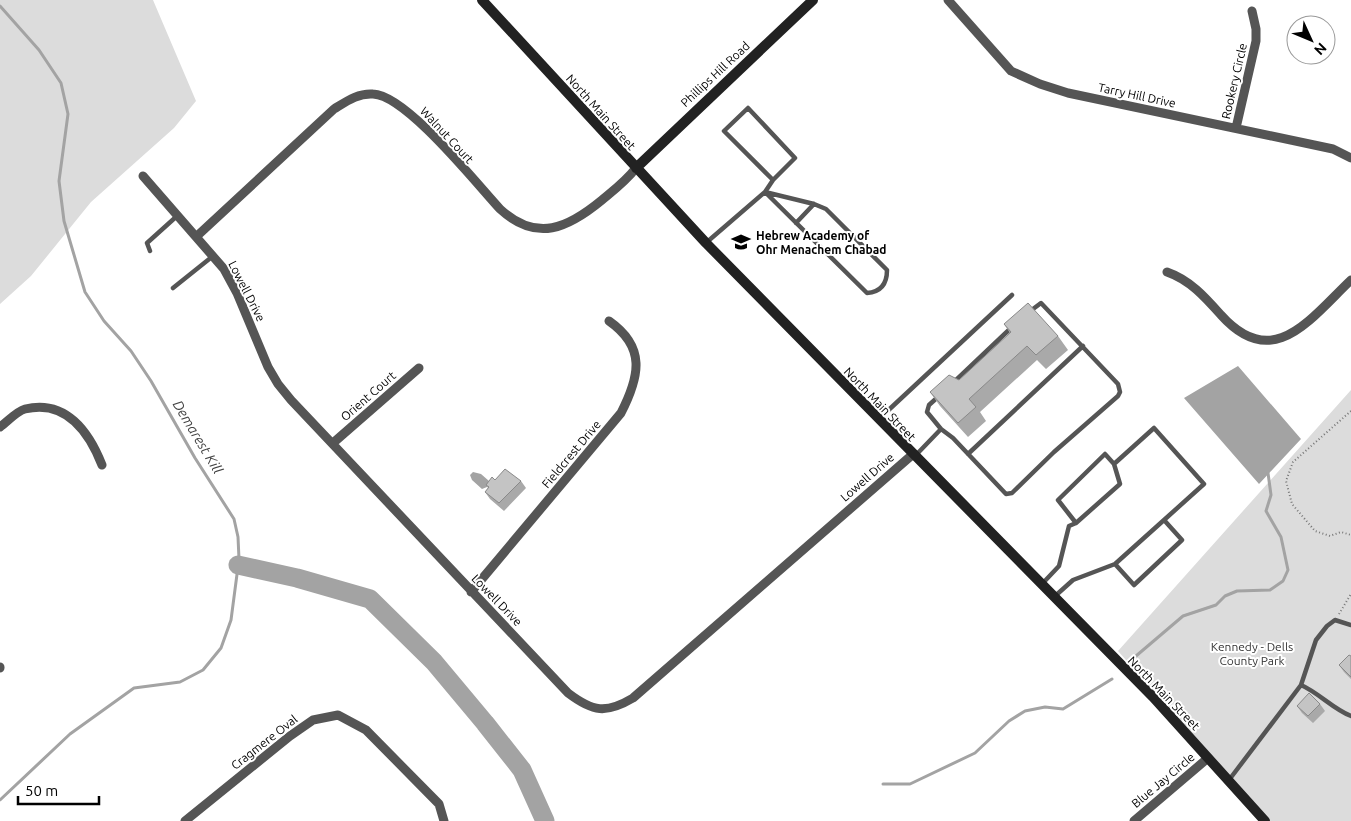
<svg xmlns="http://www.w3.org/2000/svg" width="1351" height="821" font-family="Ubuntu,sans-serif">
	<rect width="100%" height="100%" fill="#fff"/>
	<path fill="#dcdcdc" d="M 0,0 L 153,0 L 196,101 L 174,128 L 91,202 L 31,276 L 0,304 Z
		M 1351,390 L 1351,821 L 1268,821 L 1118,651 Z"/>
	<path fill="#a3a3a3" d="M 1238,366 L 1301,439 L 1259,484 L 1184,398 Z
		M 473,472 L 481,474 L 489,481 L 487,487 L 482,489 L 472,480 L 470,475 Z"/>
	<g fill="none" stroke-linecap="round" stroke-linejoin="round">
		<path stroke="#a3a3a3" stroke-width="3" d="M 0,6 L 39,50 L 61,83 L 68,114 L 59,181 L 64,221 L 85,292 L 104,321 L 131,351 L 151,381 L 195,458 L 234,519 L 238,537 L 239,559 L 231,620 L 221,648 L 203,670 L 180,682 L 134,688 L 70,734 L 0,800
			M 1136,656 L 1183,616 L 1216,605 L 1225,596 L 1237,591 L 1270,590 L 1283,581 L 1288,570 L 1281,537 L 1266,511 L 1271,495 L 1268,473
			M 883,784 L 910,784 L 975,753 L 1009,721 L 1025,711 L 1045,707 L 1063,709 L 1112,679"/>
		<path stroke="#a3a3a3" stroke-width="19" d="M 238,565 L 297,578 L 370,599 L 434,662 L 485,723 L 522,770 L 545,821"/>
		<path stroke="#777" stroke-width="2" stroke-dasharray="1 2.5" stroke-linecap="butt" d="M 1351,411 L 1293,462 L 1286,481 L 1292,504 L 1315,531 L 1330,536 L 1341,532 L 1351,535
			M 1339,614 L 1351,594"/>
		<path stroke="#555" stroke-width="4.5" d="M 765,192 L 814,204 L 826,209 L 887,270 C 887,284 881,292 867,293 Z
			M 796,223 L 814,204
			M 707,242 L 765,192 L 773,180 L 724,131 L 748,108 L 795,158 L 773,180
			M 150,251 L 147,243 L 177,216
			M 173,288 L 213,256
			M 954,382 L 1012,327
			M 939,396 L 929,405 L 927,412 L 941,429
			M 880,418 L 1012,295
			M 968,454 L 1083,346
			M 915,456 L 941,429 L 953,438 L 1006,494 L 1012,493 L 1054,452 L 1118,396 L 1120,392 L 1118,384 L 1041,303 L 1029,312
			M 1076,523 L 1058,500 L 1105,454 L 1114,464
			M 1115,564 L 1164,520
			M 1042,584 L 1059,566 L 1069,526 L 1076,523 L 1120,484 L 1114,464 L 1154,428 L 1204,484 L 1164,520 L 1182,540 L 1134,585 L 1115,564 L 1073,580 L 1054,597
			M 1301,685 C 1319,693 1333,709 1351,716
			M 1229,780 L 1301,685 L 1316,640 L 1327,626 L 1335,620 L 1351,625"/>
		<path stroke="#555" stroke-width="9" d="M 948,0 L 1011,71 L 1040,84 L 1068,93 L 1333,149 L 1351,158
			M 1236,128 L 1256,41 L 1256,29 L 1252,11
			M 143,176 L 224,269 L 237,293 L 268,367 L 278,384 L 291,400 L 568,693 C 593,712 606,714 633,698 L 912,455
			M 197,236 L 334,109 C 347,101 358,93 373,94 C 406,95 476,183 500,209 C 537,243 568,228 602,200 C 614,190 626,181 636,168
			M 1167,272 C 1190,280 1205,297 1221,315 C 1273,373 1310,319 1351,280
			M 0,427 C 7,422 17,411 25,409 C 66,399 89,432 102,465
			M 333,443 L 419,368
			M 471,592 L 621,413 C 640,376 646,347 609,321
			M 0,668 L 0,667
			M 185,821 L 290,736 L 313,720 L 338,715 L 366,730 L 439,804 L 444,821
			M 1134,821 L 1208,758"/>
		<path stroke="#222" stroke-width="10" d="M 482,0 L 706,243 L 1153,697 L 1265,821
			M 636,168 L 813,0"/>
	</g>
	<path fill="#a9a9a9" d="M 1004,324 L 1058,336 L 1068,350 L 1046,369 L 1037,360 L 980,412 L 986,421 L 968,437 L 940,406 L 930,392 L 959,380 L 1010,333 Z
		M 495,480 L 521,481 L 526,488 L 504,511 L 490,499 L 485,492 L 488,488 L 486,485 Z
		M 1351,656 L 1351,679 L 1344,672 L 1339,665 Z
		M 1320,704 L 1325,711 L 1313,723 L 1302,713 L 1297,706 Z"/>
	<path fill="#c4c4c4" stroke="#898989" d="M 1028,303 L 1058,336 L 1036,355 L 1027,346 L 969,399 L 976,407 L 958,423 L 930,392 L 949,375 L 959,380 L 1011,332 L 1004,324 Z
		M 505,469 L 521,481 L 499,503 L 485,492 L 489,487 L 486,485 L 492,477 L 495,480 Z
		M 1349,655 L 1351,656 L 1351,677 L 1339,665 Z
		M 1309,693 L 1320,704 L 1308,716 L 1297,706 Z"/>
	<defs>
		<g id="school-bare" transform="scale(1.5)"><path d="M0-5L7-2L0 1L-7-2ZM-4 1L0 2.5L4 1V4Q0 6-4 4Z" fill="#000" stroke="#fff" stroke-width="2.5" paint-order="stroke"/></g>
	</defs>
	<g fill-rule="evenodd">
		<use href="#school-bare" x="741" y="242"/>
	</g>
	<g text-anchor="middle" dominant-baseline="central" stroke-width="4" stroke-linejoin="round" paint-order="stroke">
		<g font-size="12" fill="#000" stroke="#fff">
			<text transform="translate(715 74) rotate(-43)">Phillips Hill Road</text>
			<text transform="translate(1234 81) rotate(-77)">Rookery Circle</text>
			<text transform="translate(1137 95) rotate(12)">Tarry Hill Drive</text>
			<text transform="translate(601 112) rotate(48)">North Main Street</text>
			<text transform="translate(447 135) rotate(47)">Walnut Court</text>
			<text transform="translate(247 291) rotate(63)">Lowell Drive</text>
			<text transform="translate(368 396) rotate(-41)">Orient Court</text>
			<text transform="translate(880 404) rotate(46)">North Main Street</text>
			<text transform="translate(571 454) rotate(-50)">Fieldcrest Drive</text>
			<text transform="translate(867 477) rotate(-41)">Lowell Drive</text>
			<text transform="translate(497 600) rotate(46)">Lowell Drive</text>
			<text transform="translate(1164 693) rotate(46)">North Main Street</text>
			<text transform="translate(264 742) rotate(-38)">Cragmere Oval</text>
			<text transform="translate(1163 780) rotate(-40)">Blue Jay Circle</text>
		</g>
		<g font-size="12" font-weight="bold" fill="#000" stroke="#fff" text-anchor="start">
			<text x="756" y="235">Hebrew Academy of<tspan x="756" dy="14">Ohr Menachem Chabad</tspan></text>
		</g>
		<g font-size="12" fill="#333" stroke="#fff">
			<text x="1252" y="646">Kennedy - Dells<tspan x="1252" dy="14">County Park</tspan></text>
		</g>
		<g font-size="14" font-style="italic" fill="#444" stroke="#fff">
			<text transform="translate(198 437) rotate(59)">Demarest Kill</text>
		</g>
	</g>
	<g transform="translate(1311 40) rotate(134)"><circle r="24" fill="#ffffff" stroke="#999999"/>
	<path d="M0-4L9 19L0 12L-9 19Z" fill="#000000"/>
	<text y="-8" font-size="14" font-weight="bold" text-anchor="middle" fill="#000000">N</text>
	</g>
	<path d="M18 796v8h81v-8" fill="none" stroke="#000000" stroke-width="2.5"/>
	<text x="25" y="796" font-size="15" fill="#000000" stroke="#ffffff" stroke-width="4" paint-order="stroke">50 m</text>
</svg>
